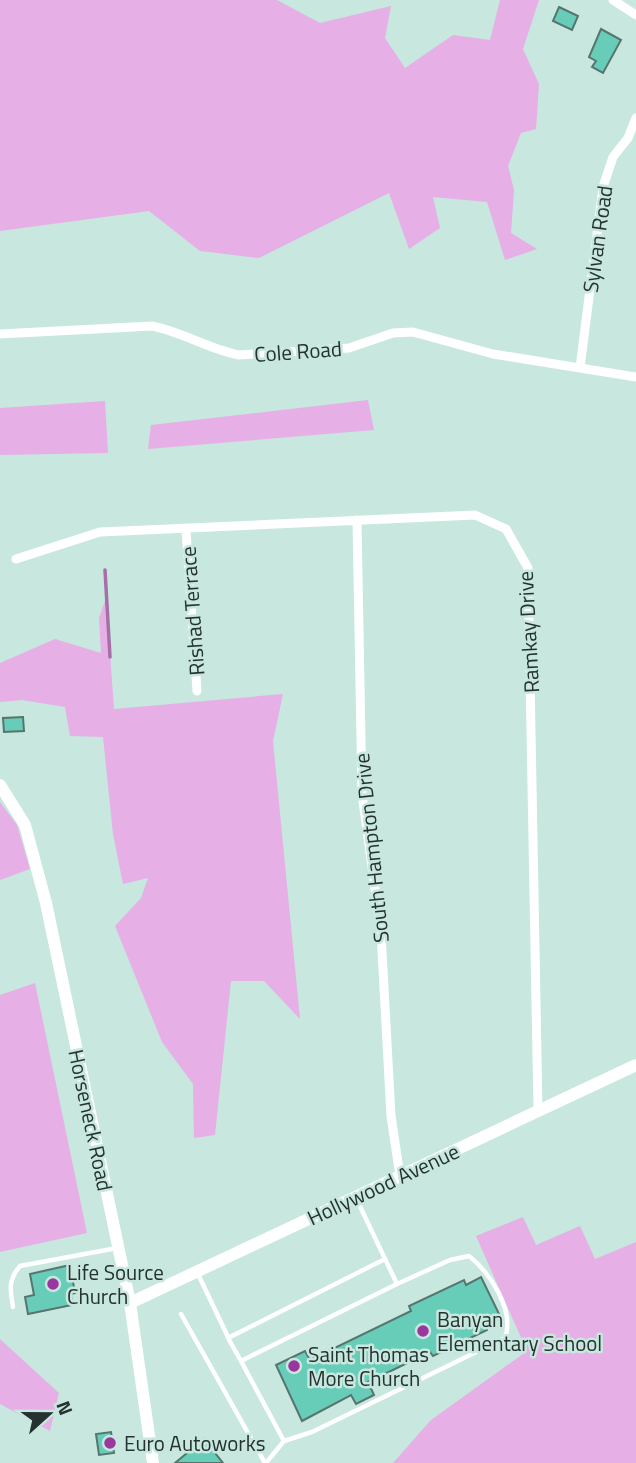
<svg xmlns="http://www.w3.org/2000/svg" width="636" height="1463" font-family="'Titillium Web',sans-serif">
	<rect width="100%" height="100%" fill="#c7e7df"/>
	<path fill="#e6afe6" d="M 0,0 L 277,0 L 320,23 L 391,6 L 385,38 L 405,68 L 453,35 L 490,40 L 500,0 L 539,0 L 523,49 L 539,84 L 536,129 L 521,133 L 508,166 L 514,190 L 511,233 L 537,249 L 505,260 L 487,202 L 433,197 L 440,228 L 409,249 L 389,193 L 259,258 L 200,251 L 149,211 L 0,231 Z
		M 368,400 L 374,430 L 148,449 L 151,425 Z
		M 105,401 L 108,453 L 0,455 L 0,408 Z
		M 106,598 L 114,709 L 283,694 L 273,741 L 300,1019 L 264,981 L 231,981 L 215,1135 L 194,1138 L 193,1084 L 162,1042 L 115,926 L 141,898 L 148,878 L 123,884 L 113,834 L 103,737 L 70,736 L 65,707 L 22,700 L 0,702 L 0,663 L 55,639 L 101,653 L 99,618 Z
		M 0,802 L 17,825 L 30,869 L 0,880 Z
		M 35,983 L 87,1233 L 0,1252 L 0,995 Z
		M 523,1217 L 536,1245 L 580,1226 L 595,1259 L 636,1242 L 636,1463 L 393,1463 L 431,1420 L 527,1351 L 476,1236 Z
		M 0,1339 L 59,1393 L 50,1431 L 0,1404 Z"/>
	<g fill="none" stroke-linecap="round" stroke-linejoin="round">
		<path stroke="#a570a6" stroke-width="3.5" d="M 105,570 L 110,657"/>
	</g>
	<path fill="#67cdb9" stroke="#57756e" stroke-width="2" d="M 559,7 L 578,16 L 572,30 L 553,21 Z
		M 601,29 L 621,40 L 603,73 L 592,67 L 596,61 L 589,57 Z
		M 23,717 L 24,731 L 4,732 L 3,718 Z
		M 70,1265 L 75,1293 L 71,1294 L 72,1305 L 28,1314 L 25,1297 L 34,1295 L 30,1274 Z
		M 481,1277 L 501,1318 L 485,1325 L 487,1330 L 433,1356 L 430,1352 L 368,1382 L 374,1395 L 356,1404 L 351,1395 L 302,1421 L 276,1365 L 305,1351 L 310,1360 L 411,1311 L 409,1306 L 464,1280 L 466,1285 Z
		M 111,1432 L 114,1453 L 99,1455 L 96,1434 Z
		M 204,1439 L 223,1463 L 175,1463 Z"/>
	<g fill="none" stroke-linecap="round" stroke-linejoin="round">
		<path stroke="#fff" stroke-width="4.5" d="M 197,1272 L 228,1337
			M 13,1307 C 10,1290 8,1280 20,1266 L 117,1248
			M 181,1314 L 265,1463
			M 241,1361 L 228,1338 L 385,1259
			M 284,1441 L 312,1432 L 505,1338 C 515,1310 490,1273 469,1256 L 450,1260 L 397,1284
			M 266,1463 L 284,1441 L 241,1361 L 397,1284 L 356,1198"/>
		<path stroke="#fff" stroke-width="9" d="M 613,0 L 636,15
			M 0,334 L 152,326 C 183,332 208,349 239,355 L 349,348 L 393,333 L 413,332 L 493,354 L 636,377
			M 580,368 L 603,187 L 613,157 L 628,138 L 636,118
			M 357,520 L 362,794 L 381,933 L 391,1116 L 400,1176
			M 186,530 L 197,691
			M 16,559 L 100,532 L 475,515 L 506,529 L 528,568 L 538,1111"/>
		<path stroke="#fff" stroke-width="12" d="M 0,785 L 25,825 L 46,903 L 130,1303 L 153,1463
			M 130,1303 L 636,1065"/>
	</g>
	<g fill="#9a379e" stroke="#c7e7df" stroke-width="2.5">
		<circle cx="53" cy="1284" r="7"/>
		<circle cx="423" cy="1331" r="7"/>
		<circle cx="294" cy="1366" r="7"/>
		<circle cx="110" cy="1443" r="7"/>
	</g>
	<g text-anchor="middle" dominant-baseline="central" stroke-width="5" stroke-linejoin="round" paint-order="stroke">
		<g font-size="21" fill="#25322f" stroke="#c7e7df">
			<text transform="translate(597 239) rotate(-82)">Sylvan Road</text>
			<text transform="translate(298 351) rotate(-4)">Cole Road</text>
			<text transform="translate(192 611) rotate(-94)">Rishad Terrace</text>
			<text transform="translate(528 632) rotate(-93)">Ramkay Drive</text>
			<text transform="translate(371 848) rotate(-96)">South Hampton Drive</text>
			<text transform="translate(91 1120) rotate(78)">Horseneck Road</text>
			<text transform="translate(383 1184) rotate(-25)">Hollywood Avenue</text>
		</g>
		<g font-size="21" fill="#25322f" stroke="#c7e7df" text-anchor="start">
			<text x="67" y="1272">Life Source<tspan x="67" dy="24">Church</tspan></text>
			<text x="437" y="1319">Banyan<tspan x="437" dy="24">Elementary School</tspan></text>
			<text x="308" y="1354">Saint Thomas<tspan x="308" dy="24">More Church</tspan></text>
			<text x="124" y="1443">Euro Autoworks</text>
		</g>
	</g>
	<g transform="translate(49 1414) rotate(69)" stroke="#c7e7df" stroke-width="5" paint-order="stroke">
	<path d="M0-5L12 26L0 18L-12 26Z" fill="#25322f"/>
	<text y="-10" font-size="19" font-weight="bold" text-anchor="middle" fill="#25322f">N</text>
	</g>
</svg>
